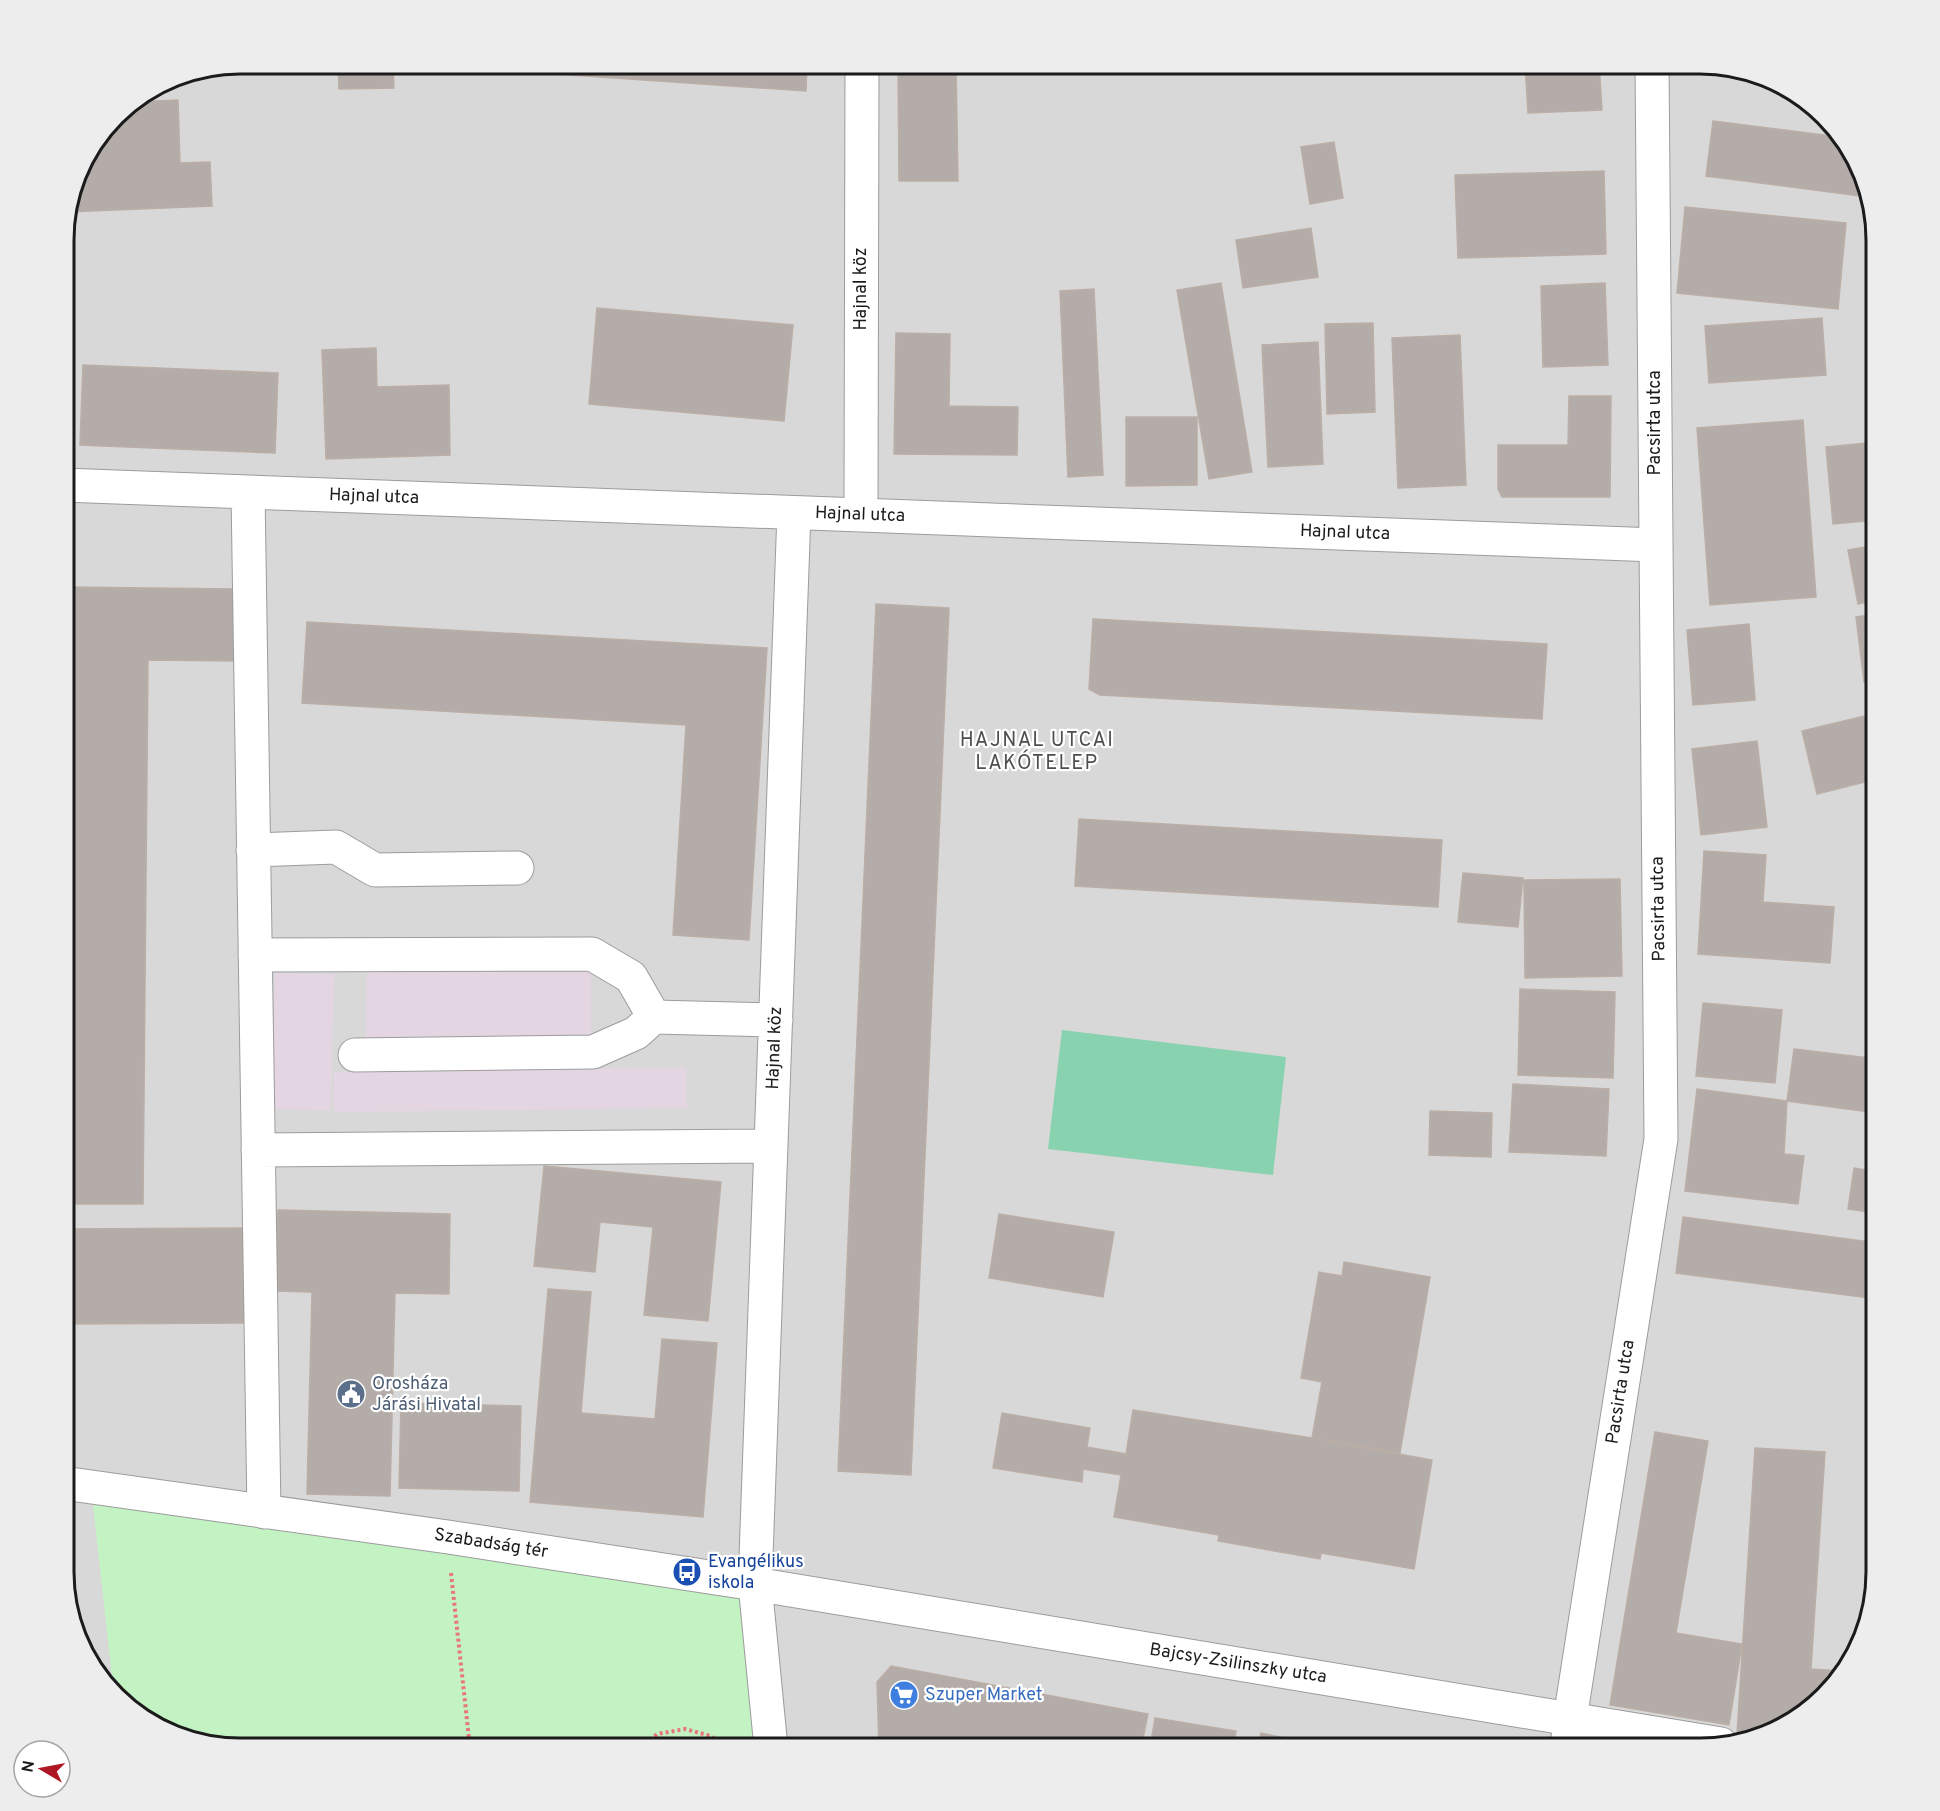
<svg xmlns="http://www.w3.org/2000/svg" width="1940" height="1811" font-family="Overpass,sans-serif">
	<rect width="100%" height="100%" fill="#ece8e2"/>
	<path fill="#d9d8d8" d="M 240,63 L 1711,63 L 1768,77 L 1825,115 L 1863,172 L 1877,229 L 1877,1571 L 1863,1639 L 1825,1696 L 1767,1735 L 1700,1748 L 240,1748 L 172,1734 L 115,1696 L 77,1639 L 63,1582 L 63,228 L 81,161 L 123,107 L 173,76 Z"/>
	<path fill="#e4d5e2" d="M 367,969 L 591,970 L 591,1038 L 366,1038 Z
		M 275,973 L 334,974 L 331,1110 L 272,1109 Z
		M 686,1068 L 687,1108 L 334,1112 L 334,1072 Z"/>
	<path fill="#c3f2c3" d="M 91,1487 L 755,1584 L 771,1748 L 240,1748 L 172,1734 L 114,1695 Z"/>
	<path fill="#89d2af" d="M 1062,1030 L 1286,1057 L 1273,1175 L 1048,1149 Z"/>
	<path fill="#b4aca8" stroke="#bbaea6" stroke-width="1.5" d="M 338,63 L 393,63 L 394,88 L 339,89 Z
		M 542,63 L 807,63 L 806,91 L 542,73 Z
		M 898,63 L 956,63 L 958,181 L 899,181 Z
		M 1525,63 L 1599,63 L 1602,110 L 1528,113 Z
		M 1683,63 L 1711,63 L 1731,68 L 1729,73 Z
		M 178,100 L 180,163 L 210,162 L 212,206 L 68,212 L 81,161 L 123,107 L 132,102 Z
		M 1713,121 L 1840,137 L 1863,172 L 1869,197 L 1706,176 Z
		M 1334,142 L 1343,198 L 1310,204 L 1301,147 Z
		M 1604,171 L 1606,254 L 1458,258 L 1455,175 Z
		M 1685,207 L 1846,223 L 1838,309 L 1677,293 Z
		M 1311,228 L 1318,277 L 1243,288 L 1236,240 Z
		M 1221,283 L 1252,472 L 1209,479 L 1177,290 Z
		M 1605,283 L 1608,365 L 1543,367 L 1541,286 Z
		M 1094,289 L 1103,475 L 1068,477 L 1060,291 Z
		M 597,308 L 793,325 L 784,421 L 589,404 Z
		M 1822,318 L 1826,375 L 1709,383 L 1705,326 Z
		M 1373,323 L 1375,412 L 1327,414 L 1325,324 Z
		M 896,333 L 950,334 L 949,406 L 1018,407 L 1017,455 L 894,454 Z
		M 1460,335 L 1466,485 L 1398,488 L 1392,338 Z
		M 1318,342 L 1323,464 L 1268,467 L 1262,345 Z
		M 376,348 L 377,387 L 449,385 L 450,455 L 326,459 L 322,350 Z
		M 83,365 L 278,373 L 275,453 L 80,445 Z
		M 1569,396 L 1611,396 L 1610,497 L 1502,497 L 1498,489 L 1498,445 L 1568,445 Z
		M 1126,417 L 1197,417 L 1197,485 L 1126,486 Z
		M 1803,420 L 1816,597 L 1710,605 L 1697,428 Z
		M 1877,442 L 1877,520 L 1833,524 L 1826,447 Z
		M 1877,545 L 1877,600 L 1858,604 L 1848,550 Z
		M 66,587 L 236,589 L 235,661 L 148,660 L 143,1204 L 63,1204 Z
		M 876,604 L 949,608 L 911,1475 L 838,1471 Z
		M 1877,614 L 1877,680 L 1864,682 L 1856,617 Z
		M 1093,619 L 1547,644 L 1542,719 L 1100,695 L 1089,689 Z
		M 307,622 L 767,648 L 749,940 L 673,935 L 686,725 L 302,703 Z
		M 1749,624 L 1755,700 L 1693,705 L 1687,630 Z
		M 1877,713 L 1877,779 L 1817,794 L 1802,731 Z
		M 1757,741 L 1767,827 L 1701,835 L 1692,749 Z
		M 1079,819 L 1442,840 L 1438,907 L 1075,886 Z
		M 1704,851 L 1766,855 L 1763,902 L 1834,907 L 1830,963 L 1698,954 Z
		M 1463,873 L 1523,878 L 1518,927 L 1458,922 Z
		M 1620,879 L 1622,976 L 1525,978 L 1524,880 Z
		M 1520,989 L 1615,992 L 1613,1078 L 1518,1075 Z
		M 1703,1003 L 1782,1010 L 1775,1083 L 1696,1076 Z
		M 1794,1049 L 1877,1059 L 1877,1113 L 1787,1101 Z
		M 1513,1084 L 1609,1089 L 1606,1156 L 1509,1152 Z
		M 1697,1089 L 1787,1101 L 1784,1154 L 1804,1156 L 1798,1204 L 1685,1191 Z
		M 1430,1111 L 1492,1113 L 1491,1157 L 1429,1155 Z
		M 544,1166 L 721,1182 L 708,1321 L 644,1315 L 653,1227 L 600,1222 L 595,1272 L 534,1266 Z
		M 1854,1168 L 1877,1172 L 1877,1213 L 1848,1209 Z
		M 278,1210 L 450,1214 L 449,1294 L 395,1293 L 390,1496 L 307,1494 L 312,1292 L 276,1291 Z
		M 999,1214 L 1114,1232 L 1103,1297 L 989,1278 Z
		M 1683,1217 L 1877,1243 L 1877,1299 L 1676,1273 Z
		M 243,1228 L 244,1323 L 63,1324 L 63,1229 Z
		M 1344,1262 L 1430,1277 L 1400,1453 L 1312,1438 L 1322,1382 L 1301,1378 L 1319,1272 L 1342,1276 Z
		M 548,1289 L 591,1292 L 581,1413 L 655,1419 L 662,1339 L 717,1343 L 703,1517 L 530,1502 Z
		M 401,1403 L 521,1406 L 519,1491 L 399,1488 Z
		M 1133,1410 L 1312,1438 L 1432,1460 L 1414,1569 L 1321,1553 L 1320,1559 L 1218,1541 L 1219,1535 L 1114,1517 L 1121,1475 L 1083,1469 L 1082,1482 L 993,1468 L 1002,1413 L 1090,1428 L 1087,1447 L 1126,1454 Z
		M 1655,1432 L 1708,1441 L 1676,1633 L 1742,1644 L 1729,1725 L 1610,1705 Z
		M 1755,1448 L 1825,1452 L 1811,1669 L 1842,1671 L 1825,1696 L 1767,1735 L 1763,1736 L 1737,1734 Z
		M 891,1666 L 1148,1714 L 1141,1748 L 879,1748 L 877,1682 Z
		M 1155,1718 L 1236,1731 L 1233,1748 L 1150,1748 Z
		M 1261,1733 L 1331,1748 L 1258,1748 Z"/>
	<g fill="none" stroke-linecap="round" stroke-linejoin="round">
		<g stroke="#9c9c9c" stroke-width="35">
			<path id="minor" d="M 63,485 L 1656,545
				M 248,492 L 264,1512
				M 861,515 L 862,63
				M 253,850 L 336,847 L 375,870 L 517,868
				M 255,955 L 592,954 L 631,977 L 654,1017 L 776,1020
				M 355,1055 L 593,1052 L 636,1033 L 654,1017
				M 258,1150 L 771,1146
				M 63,1483 L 448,1537 L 755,1584 L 1721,1744
				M 771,1748 L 755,1584 L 794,513
				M 1567,1748 L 1570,1719 L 1661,1139 L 1652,63"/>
		</g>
		<path stroke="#e87877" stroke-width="4" stroke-dasharray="3 3" stroke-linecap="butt" d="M 451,1573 L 470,1748
			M 641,1748 L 657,1734 L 685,1729 L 711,1736 L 726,1748"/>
		<use href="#minor" stroke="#fff" stroke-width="33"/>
	</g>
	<defs>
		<g id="civic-disc" transform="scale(1.5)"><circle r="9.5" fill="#5c6f8a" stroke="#fff"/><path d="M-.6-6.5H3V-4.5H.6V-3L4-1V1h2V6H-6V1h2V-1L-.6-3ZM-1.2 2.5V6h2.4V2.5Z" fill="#fff"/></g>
		<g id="bus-disc" transform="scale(1.5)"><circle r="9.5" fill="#1a4fb4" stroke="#fff"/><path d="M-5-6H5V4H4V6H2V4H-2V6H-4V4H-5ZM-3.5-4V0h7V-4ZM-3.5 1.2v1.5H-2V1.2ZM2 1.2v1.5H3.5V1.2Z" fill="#fff"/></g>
		<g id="supermarket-disc" transform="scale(1.5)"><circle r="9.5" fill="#3f7fe0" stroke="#fff"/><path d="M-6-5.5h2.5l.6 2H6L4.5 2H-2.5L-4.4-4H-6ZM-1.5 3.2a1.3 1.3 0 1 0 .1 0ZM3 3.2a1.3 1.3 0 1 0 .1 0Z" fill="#fff"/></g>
	</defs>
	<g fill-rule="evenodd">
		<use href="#civic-disc" x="351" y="1394"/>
		<use href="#bus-disc" x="687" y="1572"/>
		<use href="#supermarket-disc" x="904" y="1695"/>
	</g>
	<g text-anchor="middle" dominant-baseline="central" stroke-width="4.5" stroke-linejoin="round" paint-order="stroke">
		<g font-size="18" fill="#1b1b1b" stroke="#fff">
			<text transform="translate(861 289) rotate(-90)">Hajnal köz</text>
			<text transform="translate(1655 423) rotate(-90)">Pacsirta utca</text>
			<text transform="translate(374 497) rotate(2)">Hajnal utca</text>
			<text transform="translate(860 515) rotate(2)">Hajnal utca</text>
			<text transform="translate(1345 533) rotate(2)">Hajnal utca</text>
			<text transform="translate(1659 909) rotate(-91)">Pacsirta utca</text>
			<text transform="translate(775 1048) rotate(-88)">Hajnal köz</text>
			<text transform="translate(1621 1392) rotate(-81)">Pacsirta utca</text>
			<text transform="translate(491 1544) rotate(9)">Szabadság tér</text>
			<text transform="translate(1238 1664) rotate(9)">Bajcsy-Zsilinszky utca</text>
		</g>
		<g font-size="18" fill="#4e5e75" stroke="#fff" text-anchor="start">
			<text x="372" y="1384">Orosháza<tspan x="372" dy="21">Járási Hivatal</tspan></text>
		</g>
		<g font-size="18" fill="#164399" stroke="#fff" text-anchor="start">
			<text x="708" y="1562">Evangélikus<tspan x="708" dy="21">iskola</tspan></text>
		</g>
		<g font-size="18" fill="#366cbe" stroke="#fff" text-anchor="start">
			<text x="925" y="1695">Szuper Market</text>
		</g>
		<g font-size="20" letter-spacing="1.5" fill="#4e4e4e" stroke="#fff">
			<text x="1037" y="741">HAJNAL UTCAI<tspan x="1037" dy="23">LAKÓTELEP</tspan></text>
		</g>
	</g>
	<path d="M0 0H1940V1811H0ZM240 74H1700A166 166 0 0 1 1866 240V1572A166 166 0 0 1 1700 1738H240A166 166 0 0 1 74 1572V240A166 166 0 0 1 240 74Z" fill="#ededed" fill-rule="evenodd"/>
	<path fill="none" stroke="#1b1b1b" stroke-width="3" d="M240 74H1700A166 166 0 0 1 1866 240V1572A166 166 0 0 1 1700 1738H240A166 166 0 0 1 74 1572V240A166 166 0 0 1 240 74Z"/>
	<g transform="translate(42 1769) rotate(280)"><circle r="28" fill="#ffffff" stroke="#a4a4a4" stroke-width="1.5"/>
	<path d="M0-4.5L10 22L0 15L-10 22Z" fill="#af1725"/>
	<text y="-9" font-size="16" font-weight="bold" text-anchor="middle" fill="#1b1b1b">N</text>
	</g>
</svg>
